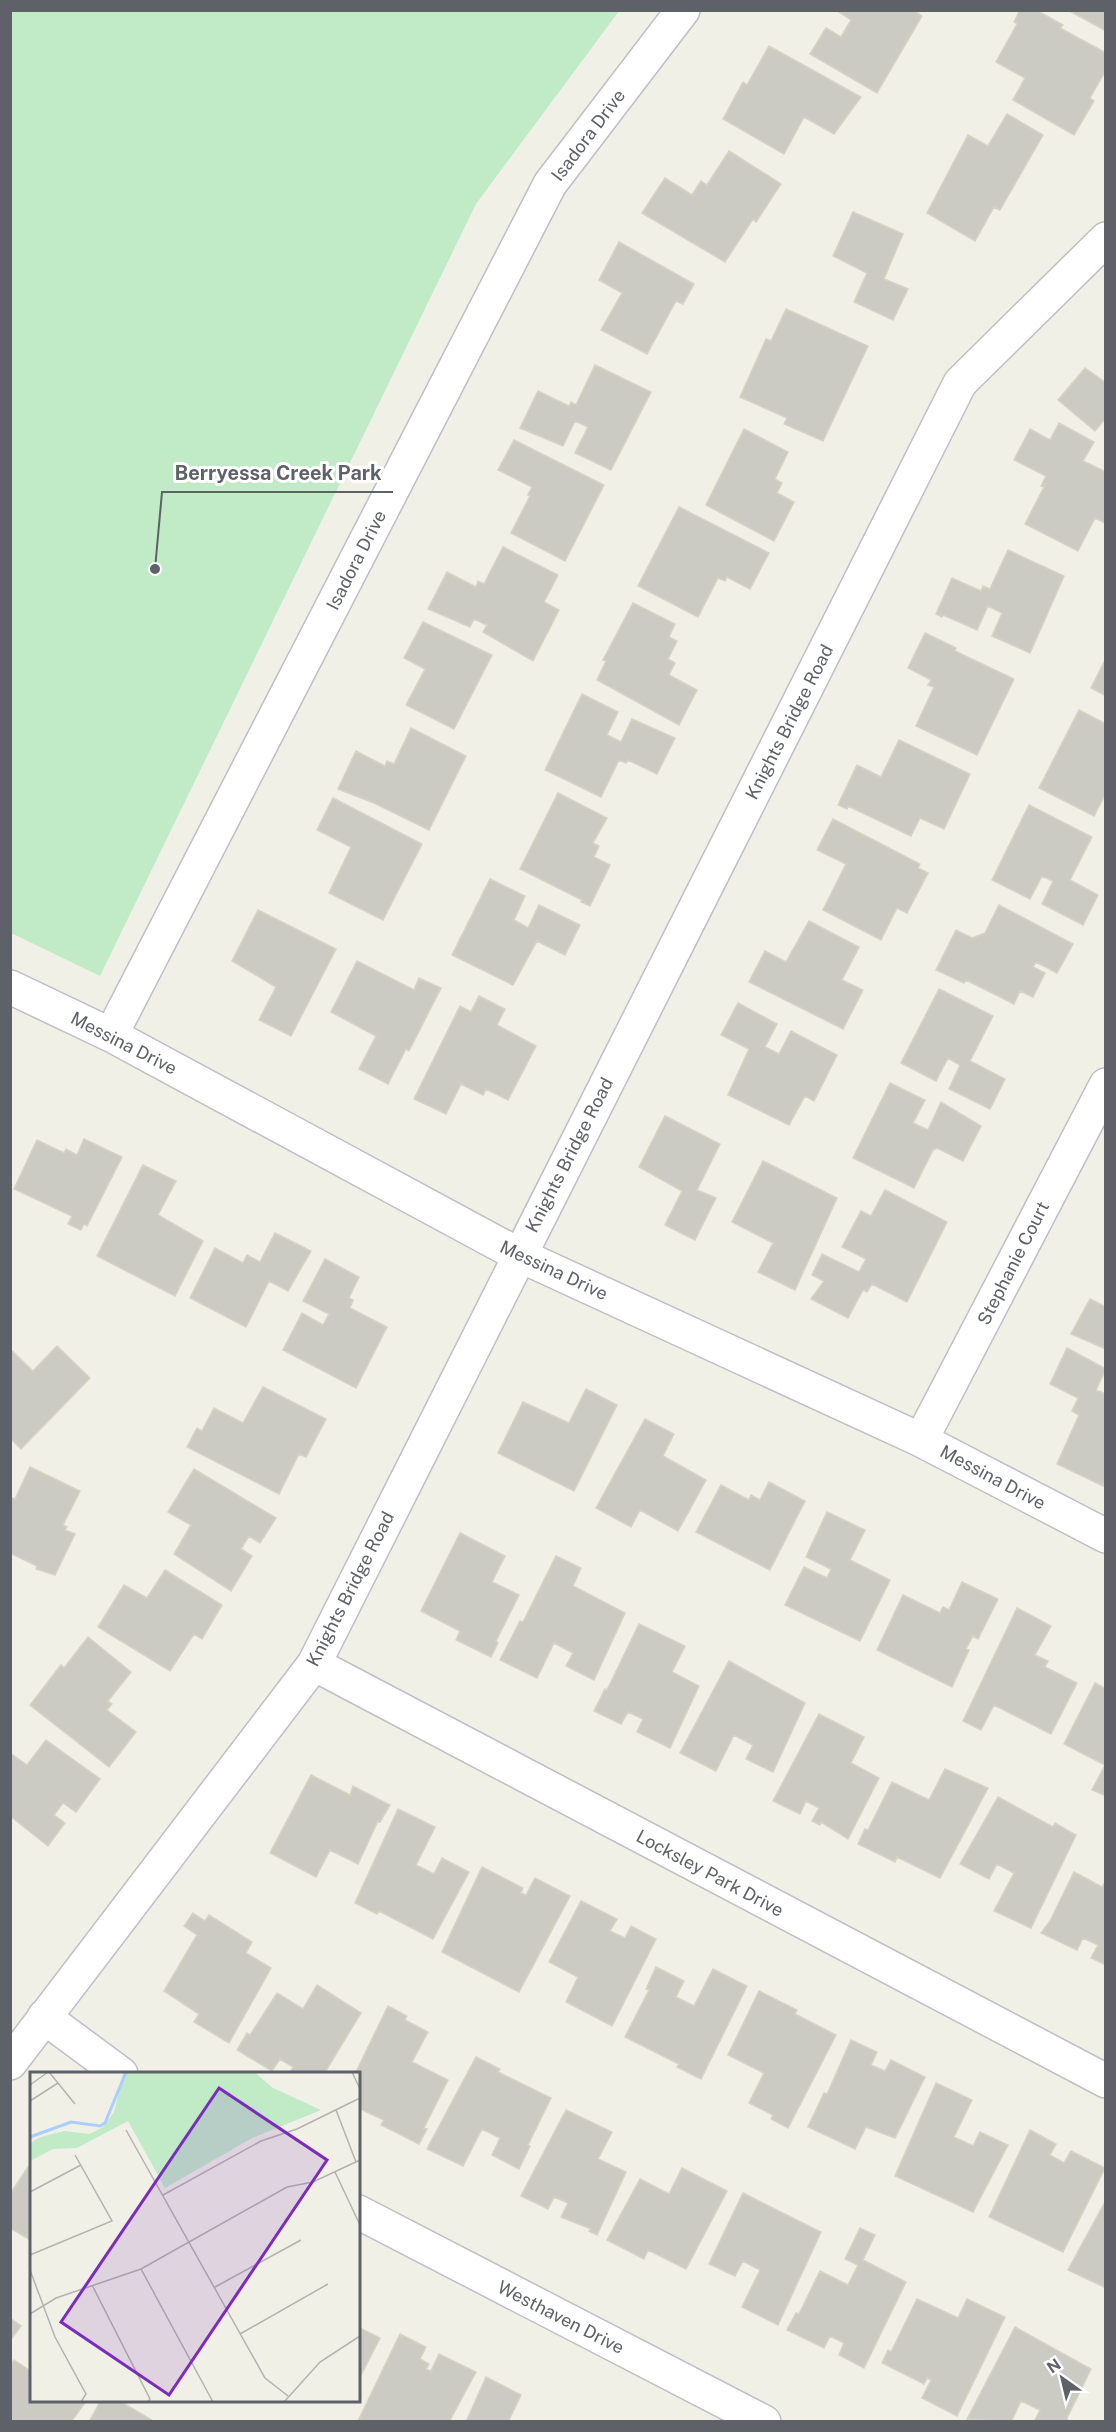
<svg xmlns="http://www.w3.org/2000/svg" width="1116" height="2432" font-family="'Public Sans',sans-serif">
	<rect width="100%" height="100%" fill="#f1f0e6"/>
	<path fill="#c1eac7" d="M 10,11 L 619,11 L 476,204 L 100,976 L 11,933 Z"/>
	<path fill="#cccbc3" stroke="#d7d3c4" stroke-width="1.5" d="M 836,10 L 913,10 L 922,16 L 877,93 L 810,54 L 826,28 L 841,37 L 851,20 Z
		M 1020,10 L 1036,10 L 1063,25 L 1060,28 L 1106,53 L 1106,70 L 1090,98 L 1094,101 L 1074,135 L 1013,100 L 1025,78 L 996,62 L 1017,24 L 1014,22 Z
		M 1068,10 L 1106,10 L 1106,31 Z
		M 769,46 L 861,97 L 834,134 L 804,117 L 784,154 L 723,119 L 743,82 L 747,85 Z
		M 1007,114 L 1043,135 L 1000,210 L 994,207 L 975,241 L 927,213 L 968,135 L 988,146 Z
		M 729,151 L 781,184 L 756,222 L 753,219 L 725,262 L 642,213 L 665,178 L 692,195 L 701,181 L 707,185 Z
		M 853,212 L 903,234 L 884,279 L 908,289 L 893,320 L 854,302 L 867,273 L 833,256 Z
		M 619,242 L 694,284 L 683,304 L 676,301 L 647,354 L 601,330 L 622,293 L 599,280 Z
		M 786,309 L 868,346 L 823,441 L 784,424 L 787,418 L 740,397 L 766,339 L 771,341 Z
		M 595,365 L 651,392 L 611,470 L 575,453 L 588,427 L 575,421 L 563,446 L 520,428 L 538,391 L 569,406 L 571,402 L 576,405 Z
		M 1085,368 L 1106,383 L 1106,418 L 1095,431 L 1058,400 Z
		M 1059,423 L 1094,442 L 1083,461 L 1106,472 L 1106,521 L 1105,523 L 1095,518 L 1078,551 L 1025,524 L 1044,487 L 1041,486 L 1046,476 L 1014,460 L 1030,429 L 1050,440 Z
		M 744,429 L 788,452 L 775,479 L 782,483 L 777,493 L 794,502 L 774,541 L 706,505 Z
		M 514,440 L 604,485 L 565,561 L 511,533 L 530,496 L 528,495 L 532,487 L 498,470 Z
		M 679,507 L 769,553 L 750,589 L 727,577 L 725,581 L 718,578 L 698,617 L 638,586 Z
		M 503,547 L 558,575 L 544,602 L 559,610 L 533,661 L 483,632 L 487,625 L 474,619 L 470,627 L 428,609 L 447,572 L 476,587 L 478,581 L 484,584 Z
		M 1008,550 L 1064,576 L 1030,653 L 992,636 L 1002,613 L 988,606 L 977,630 L 943,615 L 942,617 L 936,614 L 952,578 L 981,591 L 983,586 L 990,589 Z
		M 633,603 L 675,624 L 669,637 L 677,641 L 668,659 L 675,663 L 669,675 L 697,690 L 679,725 L 597,680 L 606,661 L 603,660 Z
		M 423,622 L 492,655 L 454,729 L 406,705 L 425,669 L 404,658 Z
		M 925,633 L 956,648 L 955,651 L 1014,679 L 977,755 L 916,726 L 934,687 L 928,685 L 931,680 L 908,668 Z
		M 1106,658 L 1106,696 L 1091,688 Z
		M 582,694 L 618,712 L 607,735 L 621,742 L 632,719 L 675,738 L 657,774 L 628,760 L 626,763 L 619,760 L 601,797 L 545,770 Z
		M 1079,710 L 1106,724 L 1106,793 L 1094,816 L 1039,788 Z
		M 411,728 L 466,756 L 429,830 L 374,803 L 338,789 L 356,751 L 385,766 L 387,761 L 394,764 Z
		M 899,740 L 970,774 L 944,829 L 920,818 L 911,836 L 848,806 L 847,809 L 838,805 L 857,765 L 881,777 Z
		M 558,793 L 607,818 L 593,843 L 599,846 L 594,857 L 610,865 L 590,906 L 581,902 L 582,900 L 520,869 Z
		M 333,798 L 422,844 L 383,920 L 329,893 L 351,847 L 317,830 Z
		M 1029,805 L 1092,837 L 1070,880 L 1098,895 L 1083,925 L 1042,904 L 1053,881 L 1042,876 L 1030,899 L 992,880 Z
		M 833,819 L 920,864 L 918,868 L 928,873 L 907,913 L 897,908 L 881,940 L 823,910 L 846,864 L 817,850 Z
		M 490,879 L 525,896 L 514,920 L 528,928 L 539,905 L 580,925 L 565,955 L 537,941 L 513,985 L 452,955 Z
		M 999,905 L 1073,944 L 1057,973 L 1036,962 L 1033,967 L 1045,973 L 1033,997 L 1020,991 L 1014,1004 L 966,980 L 964,983 L 936,970 L 956,930 L 972,938 L 985,933 Z
		M 258,910 L 336,949 L 291,1036 L 259,1020 L 276,987 L 232,961 Z
		M 809,921 L 859,947 L 842,980 L 863,990 L 843,1029 L 749,982 L 765,951 L 786,962 Z
		M 357,961 L 414,990 L 419,978 L 441,988 L 409,1051 L 406,1049 L 388,1084 L 359,1069 L 376,1036 L 331,1012 Z
		M 939,989 L 993,1016 L 970,1061 L 1005,1079 L 990,1109 L 949,1089 L 960,1065 L 948,1058 L 936,1081 L 901,1063 Z
		M 479,996 L 505,1009 L 497,1025 L 536,1046 L 508,1100 L 486,1089 L 483,1095 L 461,1084 L 446,1114 L 414,1099 L 460,1006 L 471,1012 Z
		M 738,1003 L 777,1024 L 765,1047 L 779,1054 L 791,1031 L 837,1055 L 814,1101 L 805,1096 L 789,1125 L 728,1095 L 749,1049 L 721,1035 Z
		M 890,1083 L 925,1100 L 913,1123 L 928,1130 L 941,1102 L 981,1126 L 963,1161 L 937,1148 L 933,1150 L 914,1188 L 853,1158 Z
		M 665,1116 L 720,1144 L 697,1190 L 716,1198 L 695,1240 L 665,1225 L 682,1191 L 639,1167 Z
		M 84,1139 L 122,1157 L 87,1226 L 84,1224 L 81,1230 L 68,1224 L 72,1216 L 14,1189 L 37,1140 L 64,1153 L 66,1149 L 77,1155 Z
		M 763,1161 L 837,1198 L 795,1290 L 758,1272 L 773,1243 L 732,1222 Z
		M 143,1165 L 176,1181 L 158,1215 L 203,1241 L 175,1296 L 97,1256 Z
		M 885,1190 L 947,1222 L 907,1302 L 872,1284 L 867,1292 L 863,1290 L 848,1318 L 811,1299 L 824,1281 L 812,1275 L 822,1254 L 859,1272 L 866,1259 L 842,1247 L 861,1211 L 871,1216 Z
		M 275,1233 L 311,1251 L 288,1291 L 269,1281 L 246,1327 L 190,1298 L 215,1248 L 243,1263 L 247,1255 L 260,1262 Z
		M 325,1259 L 359,1277 L 349,1298 L 353,1300 L 350,1308 L 387,1327 L 356,1388 L 283,1350 L 302,1313 L 323,1325 L 329,1314 L 303,1301 Z
		M 1090,1299 L 1106,1307 L 1106,1349 L 1071,1334 Z
		M 57,1346 L 90,1378 L 21,1449 L 10,1438 L 10,1349 L 33,1371 Z
		M 1067,1348 L 1106,1369 L 1096,1390 L 1106,1394 L 1106,1480 L 1103,1486 L 1057,1464 L 1079,1415 L 1072,1411 L 1078,1398 L 1050,1384 Z
		M 263,1387 L 326,1419 L 306,1457 L 299,1454 L 279,1494 L 187,1447 L 197,1428 L 202,1431 L 214,1408 L 243,1423 Z
		M 586,1389 L 617,1405 L 574,1491 L 498,1453 L 523,1402 L 569,1423 Z
		M 645,1419 L 674,1434 L 663,1456 L 706,1480 L 678,1531 L 640,1510 L 631,1527 L 596,1508 Z
		M 30,1467 L 80,1491 L 63,1525 L 67,1527 L 65,1530 L 75,1534 L 55,1575 L 36,1569 L 37,1566 L 10,1553 L 10,1497 L 15,1499 Z
		M 194,1469 L 276,1518 L 260,1543 L 249,1536 L 241,1549 L 252,1556 L 231,1591 L 174,1554 L 191,1525 L 168,1512 Z
		M 769,1482 L 805,1501 L 770,1570 L 696,1532 L 721,1485 L 749,1500 L 751,1495 L 760,1500 Z
		M 827,1512 L 865,1530 L 850,1560 L 890,1580 L 860,1641 L 785,1605 L 804,1567 L 827,1578 L 831,1569 L 806,1557 Z
		M 460,1533 L 505,1556 L 492,1582 L 519,1595 L 496,1641 L 498,1643 L 491,1657 L 456,1640 L 460,1631 L 421,1611 Z
		M 556,1556 L 581,1568 L 573,1586 L 625,1613 L 594,1680 L 566,1666 L 573,1653 L 554,1643 L 537,1678 L 500,1660 L 520,1621 L 523,1622 Z
		M 165,1570 L 222,1605 L 202,1639 L 194,1634 L 170,1671 L 98,1627 L 124,1585 L 147,1598 Z
		M 962,1582 L 998,1599 L 978,1639 L 973,1636 L 966,1649 L 969,1650 L 952,1687 L 877,1650 L 903,1595 L 940,1613 L 943,1607 L 949,1610 Z
		M 1017,1608 L 1051,1626 L 1035,1655 L 1048,1661 L 1045,1667 L 1077,1683 L 1051,1734 L 994,1705 L 981,1730 L 963,1721 Z
		M 639,1624 L 685,1646 L 672,1672 L 699,1686 L 670,1748 L 637,1732 L 643,1719 L 628,1712 L 621,1724 L 594,1711 L 605,1689 L 607,1690 Z
		M 88,1637 L 131,1672 L 108,1701 L 112,1704 L 107,1710 L 136,1732 L 109,1767 L 30,1705 L 61,1665 L 64,1668 Z
		M 729,1661 L 805,1703 L 773,1772 L 746,1759 L 753,1745 L 734,1735 L 716,1771 L 680,1753 Z
		M 1095,1683 L 1106,1689 L 1106,1796 L 1092,1790 L 1105,1765 L 1064,1744 Z
		M 819,1714 L 864,1737 L 851,1763 L 879,1778 L 848,1839 L 821,1822 L 820,1825 L 812,1821 L 819,1808 L 806,1801 L 800,1814 L 773,1801 Z
		M 46,1740 L 100,1779 L 76,1812 L 63,1803 L 54,1815 L 65,1823 L 48,1846 L 10,1816 L 10,1753 L 27,1765 Z
		M 945,1769 L 988,1788 L 940,1878 L 897,1857 L 895,1862 L 858,1844 L 865,1829 L 868,1830 L 892,1782 L 929,1800 Z
		M 311,1775 L 350,1795 L 353,1786 L 390,1805 L 380,1822 L 378,1821 L 358,1864 L 330,1850 L 316,1877 L 270,1853 Z
		M 998,1797 L 1053,1827 L 1055,1823 L 1076,1835 L 1031,1928 L 994,1911 L 1014,1873 L 997,1864 L 989,1879 L 960,1864 Z
		M 398,1809 L 435,1827 L 416,1865 L 434,1874 L 442,1858 L 469,1872 L 433,1939 L 379,1911 L 377,1914 L 355,1903 Z
		M 482,1867 L 523,1888 L 521,1893 L 526,1895 L 535,1878 L 570,1896 L 519,1992 L 442,1952 Z
		M 1074,1872 L 1102,1887 L 1106,1880 L 1106,1965 L 1091,1958 L 1098,1945 L 1083,1938 L 1077,1950 L 1041,1933 L 1050,1921 Z
		M 581,1901 L 617,1919 L 610,1931 L 625,1938 L 631,1926 L 656,1939 L 612,2026 L 566,2002 L 578,1977 L 549,1962 Z
		M 193,1913 L 205,1921 L 209,1915 L 252,1942 L 246,1953 L 271,1968 L 229,2043 L 194,2022 L 199,2014 L 164,1991 L 197,1935 L 184,1926 Z
		M 656,1967 L 684,1981 L 676,1997 L 694,2006 L 713,1969 L 747,1986 L 701,2079 L 677,2067 L 679,2064 L 625,2037 L 649,1990 L 646,1989 Z
		M 317,1985 L 361,2013 L 324,2074 L 289,2074 L 293,2067 L 280,2059 L 272,2071 L 237,2050 L 247,2033 L 250,2035 L 277,1993 L 303,2009 Z
		M 759,1991 L 797,2010 L 795,2014 L 836,2035 L 788,2128 L 771,2119 L 773,2115 L 749,2103 L 764,2073 L 728,2055 Z
		M 388,2006 L 407,2016 L 405,2020 L 428,2032 L 412,2062 L 448,2080 L 424,2128 L 427,2129 L 419,2144 L 381,2125 L 384,2120 L 358,2108 L 358,2074 L 355,2074 Z
		M 851,2040 L 877,2052 L 871,2065 L 885,2071 L 891,2060 L 925,2077 L 895,2138 L 866,2127 L 855,2149 L 808,2127 L 824,2093 L 827,2094 Z
		M 476,2057 L 500,2069 L 498,2072 L 551,2098 L 528,2145 L 530,2146 L 519,2169 L 492,2155 L 500,2138 L 482,2129 L 463,2166 L 427,2149 Z
		M 936,2083 L 972,2100 L 954,2137 L 973,2146 L 980,2132 L 1008,2145 L 973,2212 L 895,2176 Z
		M 566,2110 L 612,2132 L 598,2159 L 626,2172 L 597,2235 L 589,2231 L 591,2229 L 561,2217 L 568,2203 L 554,2197 L 548,2209 L 521,2196 Z
		M 1030,2130 L 1056,2144 L 1050,2155 L 1064,2163 L 1071,2151 L 1105,2168 L 1063,2252 L 989,2217 Z
		M 32,2161 L 32,2241 L 10,2228 L 10,2194 Z
		M 682,2168 L 727,2191 L 686,2269 L 648,2250 L 644,2259 L 607,2240 L 640,2179 L 669,2194 Z
		M 743,2193 L 821,2232 L 778,2325 L 742,2307 L 760,2270 L 743,2261 L 735,2276 L 709,2264 Z
		M 1106,2200 L 1106,2288 L 1068,2270 Z
		M 860,2228 L 875,2235 L 863,2260 L 906,2282 L 864,2368 L 839,2355 L 844,2343 L 830,2336 L 824,2348 L 787,2330 L 796,2313 L 799,2314 L 820,2271 L 848,2285 L 858,2265 L 845,2259 Z
		M 917,2299 L 958,2318 L 967,2299 L 1005,2317 L 957,2416 L 922,2398 L 931,2380 L 927,2378 L 924,2384 L 882,2363 L 888,2350 L 891,2352 Z
		M 10,2318 L 21,2326 L 10,2341 Z
		M 358,2327 L 380,2338 L 358,2381 Z
		M 1015,2327 L 1091,2369 L 1067,2418 L 1068,2422 L 1034,2422 L 1040,2410 L 1021,2401 L 1011,2422 L 967,2419 Z
		M 400,2334 L 426,2347 L 420,2359 L 429,2364 L 426,2369 L 431,2371 L 439,2354 L 476,2372 L 449,2422 L 358,2421 Z
		M 14,2360 L 32,2372 L 32,2400 L 87,2400 L 71,2422 L 10,2422 L 10,2365 Z
		M 486,2377 L 521,2395 L 508,2422 L 466,2422 Z
		M 101,2400 L 118,2400 L 155,2422 L 89,2422 Z"/>
	<g fill="none" stroke-linecap="round" stroke-linejoin="round">
		<g stroke="#bebfc6" stroke-width="36">
			<path id="minor" d="M 10,987 L 111,1035 L 519,1255 L 921,1440 L 1106,1536
				M 111,1035 L 550,184 L 683,10
				M 921,1440 L 1106,1085
				M 314,1664 L 1106,2081
				M 44,2017 L 121,2074
				M 10,2063 L 314,1664 L 960,383 L 1106,239
				M 358,2212 L 764,2422"/>
		</g>
		<use href="#minor" stroke="#fff" stroke-width="33"/>
	</g>
	<g text-anchor="middle" dominant-baseline="central" stroke-width="6" stroke-linejoin="round" paint-order="stroke">
		<g font-size="18" fill="#5e6168" stroke="#fff">
			<text transform="translate(588 135) rotate(-53)">Isadora Drive</text>
			<text transform="translate(356 560) rotate(-63)">Isadora Drive</text>
			<text transform="translate(789 722) rotate(-63)">Knights Bridge Road</text>
			<text transform="translate(124 1043) rotate(27)">Messina Drive</text>
			<text transform="translate(569 1155) rotate(-63)">Knights Bridge Road</text>
			<text transform="translate(1013 1263) rotate(-63)">Stephanie Court</text>
			<text transform="translate(554 1270) rotate(25)">Messina Drive</text>
			<text transform="translate(993 1477) rotate(28)">Messina Drive</text>
			<text transform="translate(350 1589) rotate(-63)">Knights Bridge Road</text>
			<text transform="translate(710 1873) rotate(28)">Locksley Park Drive</text>
			<text transform="translate(561 2317) rotate(27)">Westhaven Drive</text>
		</g>
	</g>
	<g transform="translate(30 2072)">
		<rect width="330" height="330" fill="#f1f0e6"/>
		<path d="M 94,0 L 224,0 L 243,16 L 291,38 L 222,66 L 135,116 L 98,49 L 47,76 L 23,77 L 0,89 L 0,71 L 11,65 L 34,59 L 60,62 L 73,55 L 84,40 Z" fill="#c1eac7"/>
		<path fill="none" stroke="#a9ceff" stroke-width="3" d="M 0,65 L 41,50 L 70,54 L 75,51 L 96,0"/>
		<path fill="none" stroke="#b2b3b0" stroke-width="1.5" d="M 19,0 L 45,32M 322,0 L 330,17M 0,13 L 18,0M 0,29 L 28,11M 306,38 L 326,90M 96,58 L 235,306 L 258,324M 305,100 L 330,153M 0,120 L 51,93M 133,123 L 231,69 L 267,57 L 330,26M 0,183 L 82,149 L 45,83M 111,197 L 183,330M 0,198 L 25,265 L 56,322 L 51,330M 62,213 L 120,327 L 118,330M 185,215 L 271,168M 0,242 L 26,226 L 111,197 L 257,115 L 283,110 L 330,88M 210,262 L 298,212M 254,330 L 290,290 L 330,264"/>
		<path fill="#7b2cbf" fill-opacity="0.15" stroke="#7b2cbf" stroke-width="3" d="M 189,16 L 297,88 L 139,323 L 31,250 Z"/>
		<rect width="330" height="330" fill="none" stroke="#5e6168" stroke-width="3"/>
	</g>
	<path fill="none" stroke="#5e6168" stroke-width="2" d="M155 569L162 492H393"/>
	<circle fill="#5e6168" stroke="#fff" stroke-width="2" cx="155" cy="569" r="6"/>
	<g font-size="20" text-anchor="middle" font-weight="bold" fill="#5e6168" stroke="#fff" stroke-width="6" stroke-linejoin="round" paint-order="stroke">
		<text x="278" y="480">Berryessa Creek Park</text>
	</g>
	<rect width="1116" height="2432" fill="none" stroke="#5e6168" stroke-width="24"/>
	<g transform="translate(1062 2378) rotate(326)" stroke="#ffffff" stroke-width="4.5" paint-order="stroke">
	<path d="M0-4.5L10 22L0 15L-10 22Z" fill="#5e6168"/>
	<text y="-9" font-size="16" font-weight="bold" text-anchor="middle" fill="#5e6168">N</text>
	</g>
</svg>
